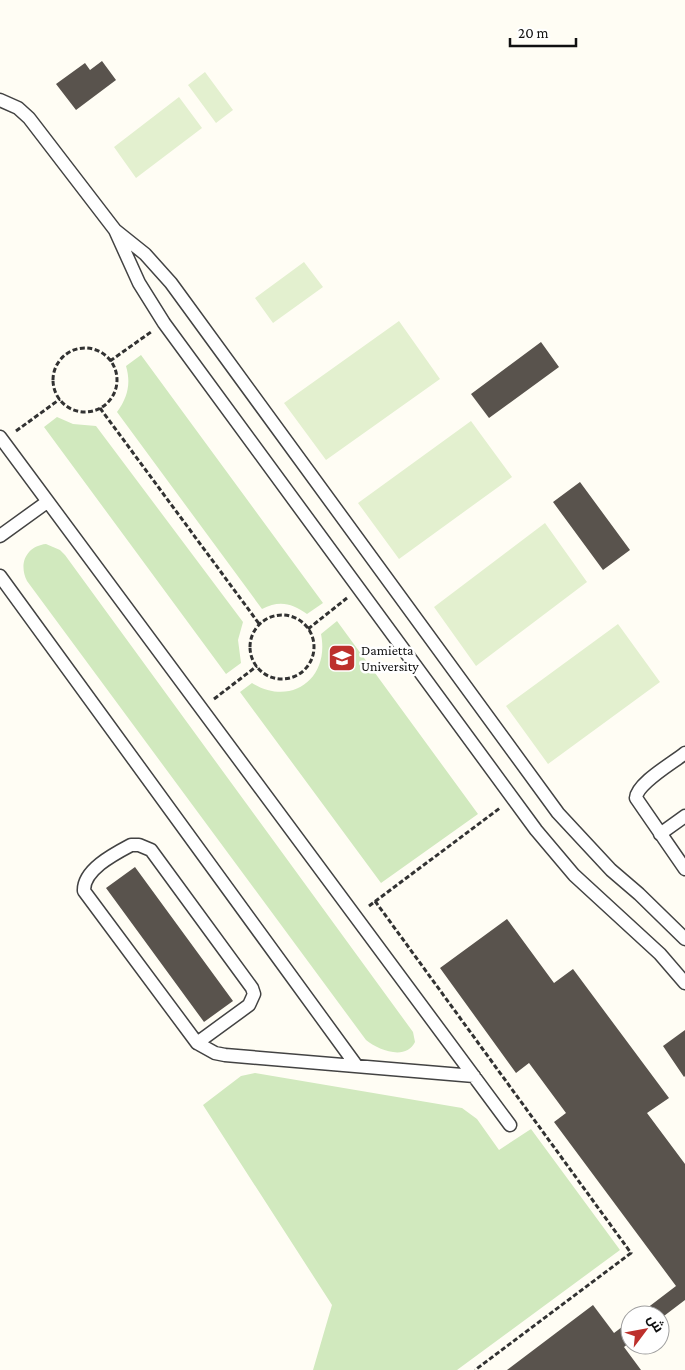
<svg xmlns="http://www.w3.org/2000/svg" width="685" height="1370" font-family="'Crimson Pro',Cairo,serif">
	<rect width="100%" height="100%" fill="#fffdf4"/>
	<path fill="#d1e9be" d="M 141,355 L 323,603 L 307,614 C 292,603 279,600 262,609 L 117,412 C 128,397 131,383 126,366 Z
		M 57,417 L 73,424 L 96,426 L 243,622 L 238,640 L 241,663 L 226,674 L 44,427 Z
		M 46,544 L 60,550 L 65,555 L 413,1032 L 415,1042 C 406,1061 378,1050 366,1040 L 27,581 C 18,563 27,546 46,544 Z
		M 337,621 L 478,814 L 381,883 L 240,692 L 252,683 C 291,707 330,679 321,634 Z
		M 255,1073 L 462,1108 L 477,1119 L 499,1150 L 531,1129 L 620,1250 L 457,1370 L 313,1370 L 332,1305 L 203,1105 L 241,1076 Z"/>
	<path fill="#e3f0cf" d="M 205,72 L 233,110 L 216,123 L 188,85 Z
		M 179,97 L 202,128 L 136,178 L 114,147 Z
		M 304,262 L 323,287 L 273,323 L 255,298 Z
		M 399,321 L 440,379 L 326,460 L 284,403 Z
		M 471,421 L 512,477 L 399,559 L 358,503 Z
		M 545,523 L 587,582 L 476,666 L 434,607 Z
		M 618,624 L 660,682 L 548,764 L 506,706 Z"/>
	<path fill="#59534d" d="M 102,61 L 116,80 L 76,110 L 56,84 L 85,63 L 90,70 Z
		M 541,342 L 559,367 L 489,418 L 471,394 Z
		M 580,482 L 630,550 L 603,570 L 553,502 Z
		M 135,867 L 233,1001 L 204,1022 L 106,888 Z
		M 507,919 L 554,983 L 573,969 L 669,1098 L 647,1113 L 685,1164 L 685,1300 L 660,1319 L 660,1315 L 638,1315 L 676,1286 L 554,1122 L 566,1113 L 529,1063 L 516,1073 L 440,968 Z
		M 685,1030 L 685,1076 L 684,1077 L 663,1046 Z
		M 593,1305 L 614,1333 L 630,1321 L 630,1342 L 624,1347 L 641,1370 L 507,1370 Z"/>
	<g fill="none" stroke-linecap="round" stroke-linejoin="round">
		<g stroke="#434343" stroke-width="15">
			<path id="lane" d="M 0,100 L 18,108 L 29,118 L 115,230 L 139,283 L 164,323 L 536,830 L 574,875 L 660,954 L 685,983
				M 115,230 L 145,254 L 171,283 L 558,813 L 611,870 L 639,894 L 685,939
				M 0,437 L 510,1125
				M 0,536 L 47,502
				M 0,576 L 356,1065
				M 685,753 C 673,763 637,783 636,798 L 685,869
				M 660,834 L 685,816
				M 197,1043 L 249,1005 L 254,994 L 252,988 L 151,850 L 139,845 L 131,845 C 114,854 83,870 84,891 L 197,1043 L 215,1053 L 225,1055 L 474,1076"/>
		</g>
		<path stroke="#323232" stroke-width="3" stroke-dasharray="5 2.5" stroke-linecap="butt" d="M53 380a32 32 0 1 1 64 0a32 32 0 1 1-64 0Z
			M 110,361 L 151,332
			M 100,408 L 260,625
			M 16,431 L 60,399
			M250 647a32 32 0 1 1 64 0a32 32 0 1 1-64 0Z
			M 308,629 L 347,598
			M 214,699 L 257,666
			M 375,901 L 631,1253 L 475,1370
			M 369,906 L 500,808"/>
		<use href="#lane" stroke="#fff" stroke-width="12"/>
	</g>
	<defs>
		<g id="university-square" transform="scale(1.4375)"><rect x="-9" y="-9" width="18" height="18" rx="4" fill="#bd302c" stroke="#fff"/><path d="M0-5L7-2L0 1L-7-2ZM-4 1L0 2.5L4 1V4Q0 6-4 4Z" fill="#fff"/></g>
	</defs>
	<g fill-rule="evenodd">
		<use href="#university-square" x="342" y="658"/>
	</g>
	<g text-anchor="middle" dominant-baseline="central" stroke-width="5" stroke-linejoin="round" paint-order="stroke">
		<g font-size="14" fill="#101010" stroke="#fff" text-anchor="start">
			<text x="361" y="650">Damietta<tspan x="361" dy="16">University</tspan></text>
		</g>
	</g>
	<g transform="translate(645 1330) rotate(58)"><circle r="24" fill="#ffffff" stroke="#9f9f9f"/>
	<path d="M0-4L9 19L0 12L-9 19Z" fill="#bd302c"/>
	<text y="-8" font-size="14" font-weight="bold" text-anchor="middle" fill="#101010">ش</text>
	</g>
	<path d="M510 38v8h66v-8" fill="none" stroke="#101010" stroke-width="2.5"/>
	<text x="518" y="38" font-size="15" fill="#101010" stroke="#ffffff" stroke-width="4" paint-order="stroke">20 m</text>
</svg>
